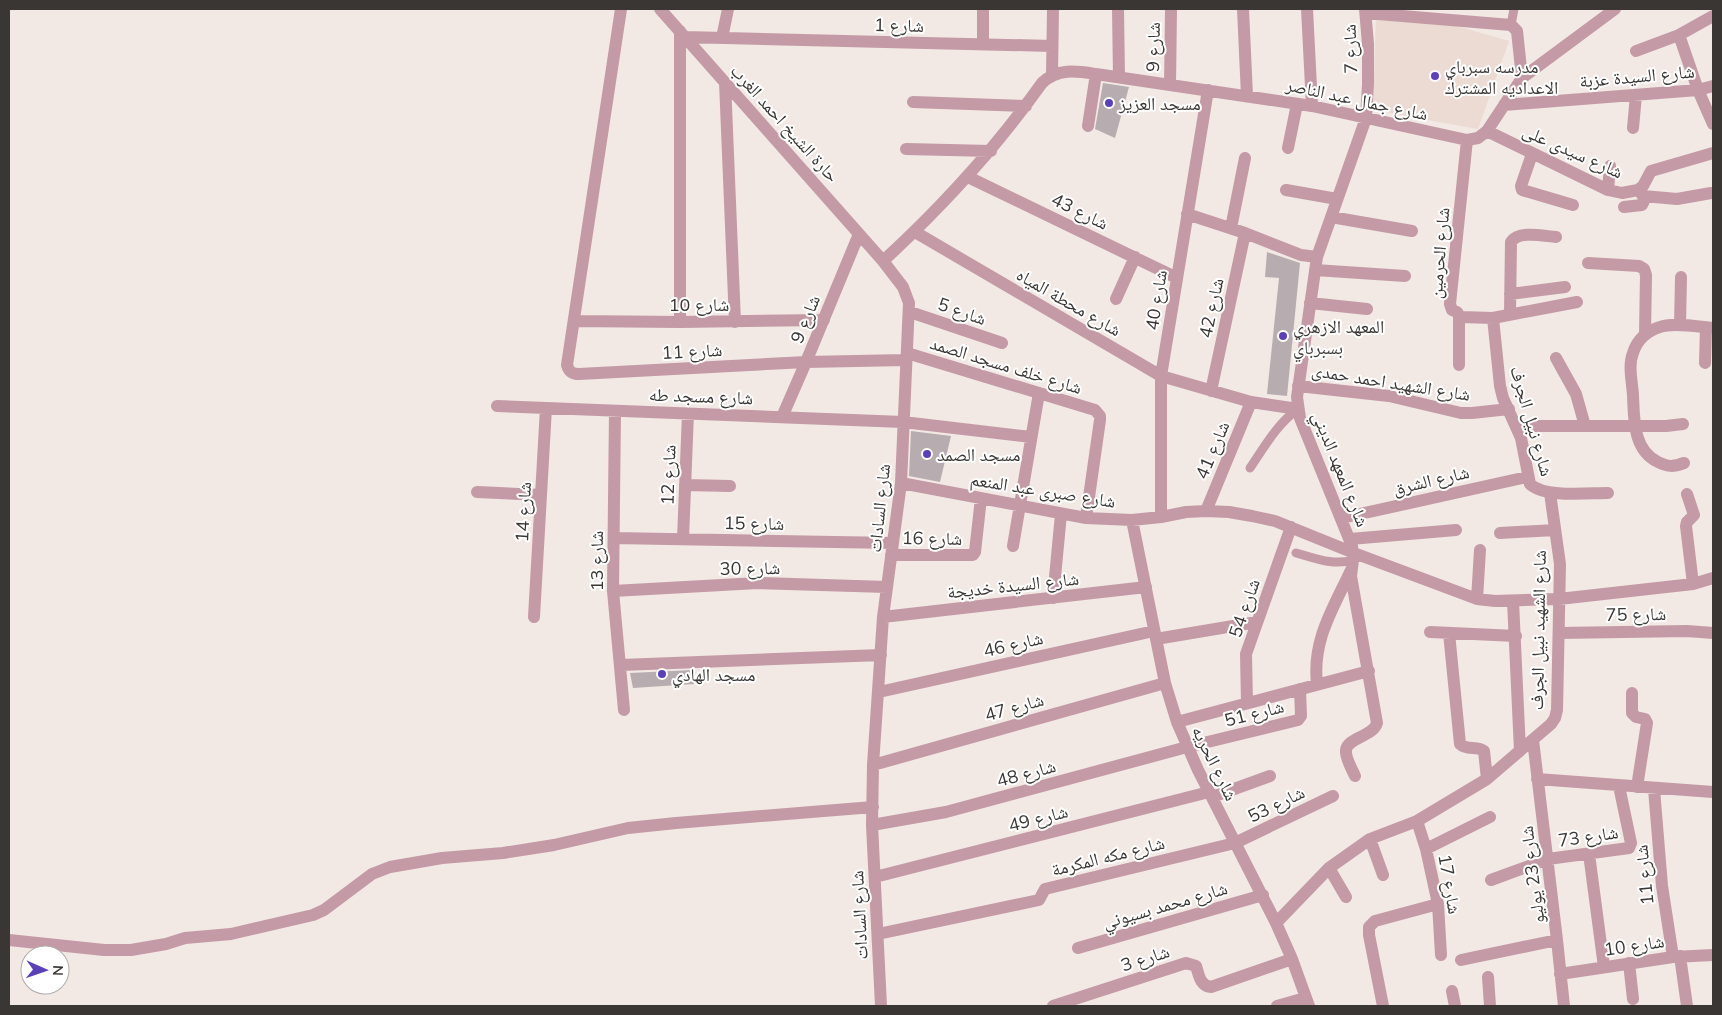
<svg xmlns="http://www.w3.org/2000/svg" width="1722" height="1015" font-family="Mulish,'Noto Naskh Arabic',sans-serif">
	<rect width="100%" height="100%" fill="#f2e8e4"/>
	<path fill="#ebdbd2" d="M 1376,16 L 1446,23 L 1509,41 L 1478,129 L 1373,110 Z"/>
	<path fill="#b7adb1" d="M 1103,83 L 1129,87 L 1115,138 L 1095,129 Z
		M 1267,252 L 1300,263 L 1287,396 L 1267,394 L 1279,278 L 1265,277 Z
		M 911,431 L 951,436 L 940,482 L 909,476 Z
		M 693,670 L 694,684 L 633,688 L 630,673 Z"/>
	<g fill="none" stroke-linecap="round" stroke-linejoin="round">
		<path stroke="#c49aa6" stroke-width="9" d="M 1511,25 L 1514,9
			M 1250,468 C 1265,446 1277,424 1298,409
			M 1296,553 C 1315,558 1333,566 1353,560"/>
		<path stroke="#c49aa6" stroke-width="12" d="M 621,9 L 567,365 C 569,372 572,374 579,374 L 806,362 L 906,360
			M 660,9 L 883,261 L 903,287 L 909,303 L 901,483 L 883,617 L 873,765 L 872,825 L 881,1006
			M 1118,9 L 1119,77
			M 1243,9 L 1247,96
			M 1307,9 L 1312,106
			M 1366,13 L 1511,25 L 1517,31 L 1522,78
			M 680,31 L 680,322
			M 1679,35 L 1698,90 L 1713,124
			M 685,37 L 1052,46
			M 722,38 L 728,9
			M 983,44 L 983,9
			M 1636,51 L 1679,35 L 1713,16
			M 1052,75 L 1053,9
			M 725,82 L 735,322
			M 1170,85 L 1171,9
			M 913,102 L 1026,106
			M 1504,105 L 1698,90 L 1713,86
			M 1088,126 L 1096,74
			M 1633,128 L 1636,95
			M 1487,131 L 1608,190 L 1622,193 L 1638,190
			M 1288,148 L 1297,104
			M 906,149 L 991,151
			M 1532,154 L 1521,186 L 1522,190 L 1573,205
			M 968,177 L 1177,278
			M 1286,190 L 1337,199
			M 1608,190 L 1610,166
			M 1638,190 L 1643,186 L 1651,171 L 1713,153
			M 1643,196 L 1677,199 L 1711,193
			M 1624,207 L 1642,205 C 1646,199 1643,195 1638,190
			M 1187,214 L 1245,233 L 1301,255 L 1317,257
			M 1331,217 L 1412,231
			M 1231,228 L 1245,158
			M 915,232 L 1161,376 L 1251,402 L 1298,409
			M 883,261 C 943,206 995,149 1042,83 C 1058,68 1076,71 1096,74 L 1312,106 L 1467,140 L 1478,138 L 1487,131 L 1522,78 L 1615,9
			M 1588,263 L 1639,266 L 1644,269 L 1646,275 L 1645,335
			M 1315,270 L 1405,276
			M 1510,294 L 1565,287
			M 1116,299 L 1135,257
			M 1310,303 L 1367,309
			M 910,312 L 1002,343
			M 1510,314 L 1511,242 C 1519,230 1543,236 1556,237
			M 1460,317 L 1493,318 L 1577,302
			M 1493,318 L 1500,386 L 1503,398 L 1521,438 L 1530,484 C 1544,498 1588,493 1608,493
			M 574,321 L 680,322 L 824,320
			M 1680,325 L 1681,277
			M 907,353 L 1095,410 L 1100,416 L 1100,420 L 1086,518
			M 1556,358 L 1576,394 L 1585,426
			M 1705,363 L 1706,327
			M 1459,365 L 1459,315 L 1457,312 L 1452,310 L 1450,304 L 1467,140
			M 1298,386 L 1389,396 L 1461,413 L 1472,413 L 1509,409
			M 1211,391 L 1245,233
			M 497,406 L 903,422 L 1031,437
			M 615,411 L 613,591 L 624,710
			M 782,417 L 806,362 L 859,234
			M 1517,426 L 1666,426 L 1683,424
			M 1684,463 C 1673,467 1668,467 1658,462 C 1633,450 1634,419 1633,395 C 1632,381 1628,365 1633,353 C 1637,340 1647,331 1660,327 C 1673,322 1699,327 1713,328
			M 901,483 L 1086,518 L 1132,520 L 1161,517 L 1186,512 L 1206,511 L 1229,512 L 1252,516 L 1275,521 L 1354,553 L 1477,599 L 1495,601 L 1559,599 L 1693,584 L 1713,578
			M 685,485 L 730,486
			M 477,492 L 541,495
			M 1687,494 L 1694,515 L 1687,522 L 1686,526 L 1693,584
			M 1206,511 L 1251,402
			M 1161,517 L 1161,376 L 1208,90
			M 1342,518 L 1527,477
			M 1132,520 L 1165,683 L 1177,722 L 1198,770 L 1276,923 L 1292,959 L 1309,1006
			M 1500,533 L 1555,530
			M 614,538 L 893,543
			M 683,539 L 688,413
			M 1350,539 L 1456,530
			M 1013,546 L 1039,393
			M 891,555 L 973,555 L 975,552 L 981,498
			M 613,591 L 758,583 L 887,587
			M 1053,598 L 1061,514
			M 1477,599 L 1480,550
			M 1513,601 L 1520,751
			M 534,617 L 546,408
			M 883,617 L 1146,587
			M 1430,632 L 1516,636
			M 1449,633 L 1460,744 C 1467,751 1477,745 1484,751 L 1487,779
			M 1559,633 L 1687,631 L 1713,633
			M 1156,639 L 1257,622
			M 621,665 L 881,655
			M 1317,684 C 1312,640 1333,609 1351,570
			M 879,692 L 1154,631
			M 1632,693 L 1632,713 L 1636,717 L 1645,719 L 1647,723 L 1637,787
			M 1247,703 L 1246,654 L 1291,527
			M 1177,722 L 1369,671
			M 1533,740 L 1557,940 L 1564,1006
			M 873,765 L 1165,683
			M 1355,776 C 1352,769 1345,758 1346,750 C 1347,738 1374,736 1377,723 L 1351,576 L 1353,560 L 1352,546 L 1300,418 L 1297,397 L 1317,257 L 1366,118 L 1368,84 L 1368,44 L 1365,9
			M 1537,779 L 1713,792
			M 1654,789 L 1662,886 L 1673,957
			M 1212,797 L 1270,776
			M 1417,821 L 1426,849 L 1438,904 L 1441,955
			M 872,825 L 946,812 L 1187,747 L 1298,720 L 1301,716 L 1300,689
			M 1370,839 L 1383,875
			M 1426,849 L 1490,817
			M 1589,854 L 1604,967
			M 1329,868 L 1346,897
			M 875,877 L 1209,792
			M 1491,880 L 1548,859 L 1629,848 L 1631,843 L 1619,786
			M 1276,923 L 1329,868 L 1370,839 L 1417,821 L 1487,779 L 1551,724 L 1555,718 L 1557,710 L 1560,564 L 1550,493
			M 878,934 L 1039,900 L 1045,889 L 1235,843 L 1333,796
			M 9,940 L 104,950 L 131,950 L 166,944 L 185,938 L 231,934 L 313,915 L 324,910 L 372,874 L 390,867 L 442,858 L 503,853 L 554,845 L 628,828 L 676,823 L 873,807
			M 1078,948 L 1263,895
			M 1680,956 L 1687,1006
			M 1461,960 L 1557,940
			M 1629,963 L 1633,999
			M 1560,974 L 1673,957 L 1713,955
			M 1488,977 L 1490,1006
			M 1452,991 L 1455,1006
			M 1053,1006 L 1186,963 L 1196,966 C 1199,975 1200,986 1211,987 L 1292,959
			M 1277,1006 L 1305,998
			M 1383,1006 L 1369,935 L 1369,927 L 1375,921 L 1438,904"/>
	</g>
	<g fill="#5c40b8" stroke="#fff" stroke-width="2">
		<circle cx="1435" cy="76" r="5"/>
		<circle cx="1109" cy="103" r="5"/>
		<circle cx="1283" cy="336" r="5"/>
		<circle cx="927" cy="454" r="5"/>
		<circle cx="662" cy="674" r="5"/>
	</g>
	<g text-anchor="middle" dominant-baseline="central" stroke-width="4" stroke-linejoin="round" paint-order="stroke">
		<g font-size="18" fill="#393634" stroke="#fff">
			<text transform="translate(899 25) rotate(1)">شارع 1</text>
			<text transform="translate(1153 47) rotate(-89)">شارع 9</text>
			<text transform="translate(1350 49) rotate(-92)">شارع 7</text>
			<text transform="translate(1637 76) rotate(-5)">شارع السيدة عزبة</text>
			<text transform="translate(1357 99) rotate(12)">شارع جمال عبد الناصر</text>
			<text transform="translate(785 123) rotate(48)">حارة الشيخ احمد الغرب</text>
			<text transform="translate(1573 151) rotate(24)">شارع سيدى على</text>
			<text transform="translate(1080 211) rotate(26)">شارع 43</text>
			<text transform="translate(1439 253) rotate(-85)">شارع الحرمين</text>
			<text transform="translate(1156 300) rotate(-81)">شارع 40</text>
			<text transform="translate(1069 302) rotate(30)">شارع محطة المياه</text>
			<text x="699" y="304">شارع 10</text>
			<text transform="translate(1211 308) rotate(-78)">شارع 42</text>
			<text transform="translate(962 311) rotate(19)">شارع 5</text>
			<text transform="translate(805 319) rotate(-68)">شارع 9</text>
			<text transform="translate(692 351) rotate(-3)">شارع 11</text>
			<text transform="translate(1006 365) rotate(17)">شارع خلف مسجد الصمد</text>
			<text transform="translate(1391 382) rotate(9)">شارع الشهيد احمد حمدى</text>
			<text transform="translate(701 396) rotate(2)">شارع مسجد طه</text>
			<text transform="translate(1532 421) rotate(74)">شارع نبيل الجرف</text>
			<text transform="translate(1212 450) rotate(-67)">شارع 41</text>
			<text transform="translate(1341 469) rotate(68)">شارع المعهد الديني</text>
			<text transform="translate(668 475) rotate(-88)">شارع 12</text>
			<text transform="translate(1431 480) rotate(-13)">شارع الشرق</text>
			<text transform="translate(1043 490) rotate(9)">شارع صبرى عبد المنعم</text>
			<text transform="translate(879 508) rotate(-84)">شارع السادات</text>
			<text transform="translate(523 512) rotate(-87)">شارع 14</text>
			<text transform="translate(754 523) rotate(1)">شارع 15</text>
			<text transform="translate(932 538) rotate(1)">شارع 16</text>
			<text transform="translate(596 561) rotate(-90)">شارع 13</text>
			<text transform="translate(750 568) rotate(-1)">شارع 30</text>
			<text transform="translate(1013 585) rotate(-6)">شارع السيدة خديجة</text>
			<text transform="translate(1244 608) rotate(-71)">شارع 54</text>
			<text transform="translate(1636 614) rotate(-1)">شارع 75</text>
			<text transform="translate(1538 630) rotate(-89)">شارع الشهيد نبيل الجرف</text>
			<text transform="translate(1013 644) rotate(-13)">شارع 46</text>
			<text transform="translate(1014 707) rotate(-16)">شارع 47</text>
			<text transform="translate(1254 713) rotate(-14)">شارع 51</text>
			<text transform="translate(1215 763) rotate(64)">شارع الحريه</text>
			<text transform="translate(1026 773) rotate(-15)">شارع 48</text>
			<text transform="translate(1276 804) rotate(-26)">شارع 53</text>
			<text transform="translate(1038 818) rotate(-14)">شارع 49</text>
			<text transform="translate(1588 836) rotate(-8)">شارع 73</text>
			<text transform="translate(1108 856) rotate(-14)">شارع مكه المكرمة</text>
			<text transform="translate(1532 875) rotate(-97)">شارع 23 يوليو</text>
			<text transform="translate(1644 875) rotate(-96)">شارع 11</text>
			<text transform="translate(1450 884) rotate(80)">شارع 17</text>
			<text transform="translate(1165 905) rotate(-16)">شارع محمد بسيوني</text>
			<text transform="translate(859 915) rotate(-93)">شارع السادات</text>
			<text transform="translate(1634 945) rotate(-8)">شارع 10</text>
			<text transform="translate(1145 958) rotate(-18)">شارع 3</text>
		</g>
		<g font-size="18" fill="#393634" stroke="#fff" text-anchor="start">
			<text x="1445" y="66">مدرسه سبرباي<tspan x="1445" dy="21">الاعداديه المشترك</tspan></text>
			<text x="1119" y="103">مسجد العزيز</text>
			<text x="1293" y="326">المعهد الازهري<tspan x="1293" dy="21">بسبرباي</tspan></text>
			<text x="937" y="454">مسجد الصمد</text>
			<text x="672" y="674">مسجد الهادي</text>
		</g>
	</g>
	<rect width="1722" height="1015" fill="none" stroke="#393634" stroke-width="20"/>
	<g transform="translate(45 970) rotate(92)"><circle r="24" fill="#ffffff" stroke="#b0afae"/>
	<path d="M0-4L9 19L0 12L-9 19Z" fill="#5c40b8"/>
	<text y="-8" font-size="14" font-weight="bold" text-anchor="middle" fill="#393634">N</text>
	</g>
</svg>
